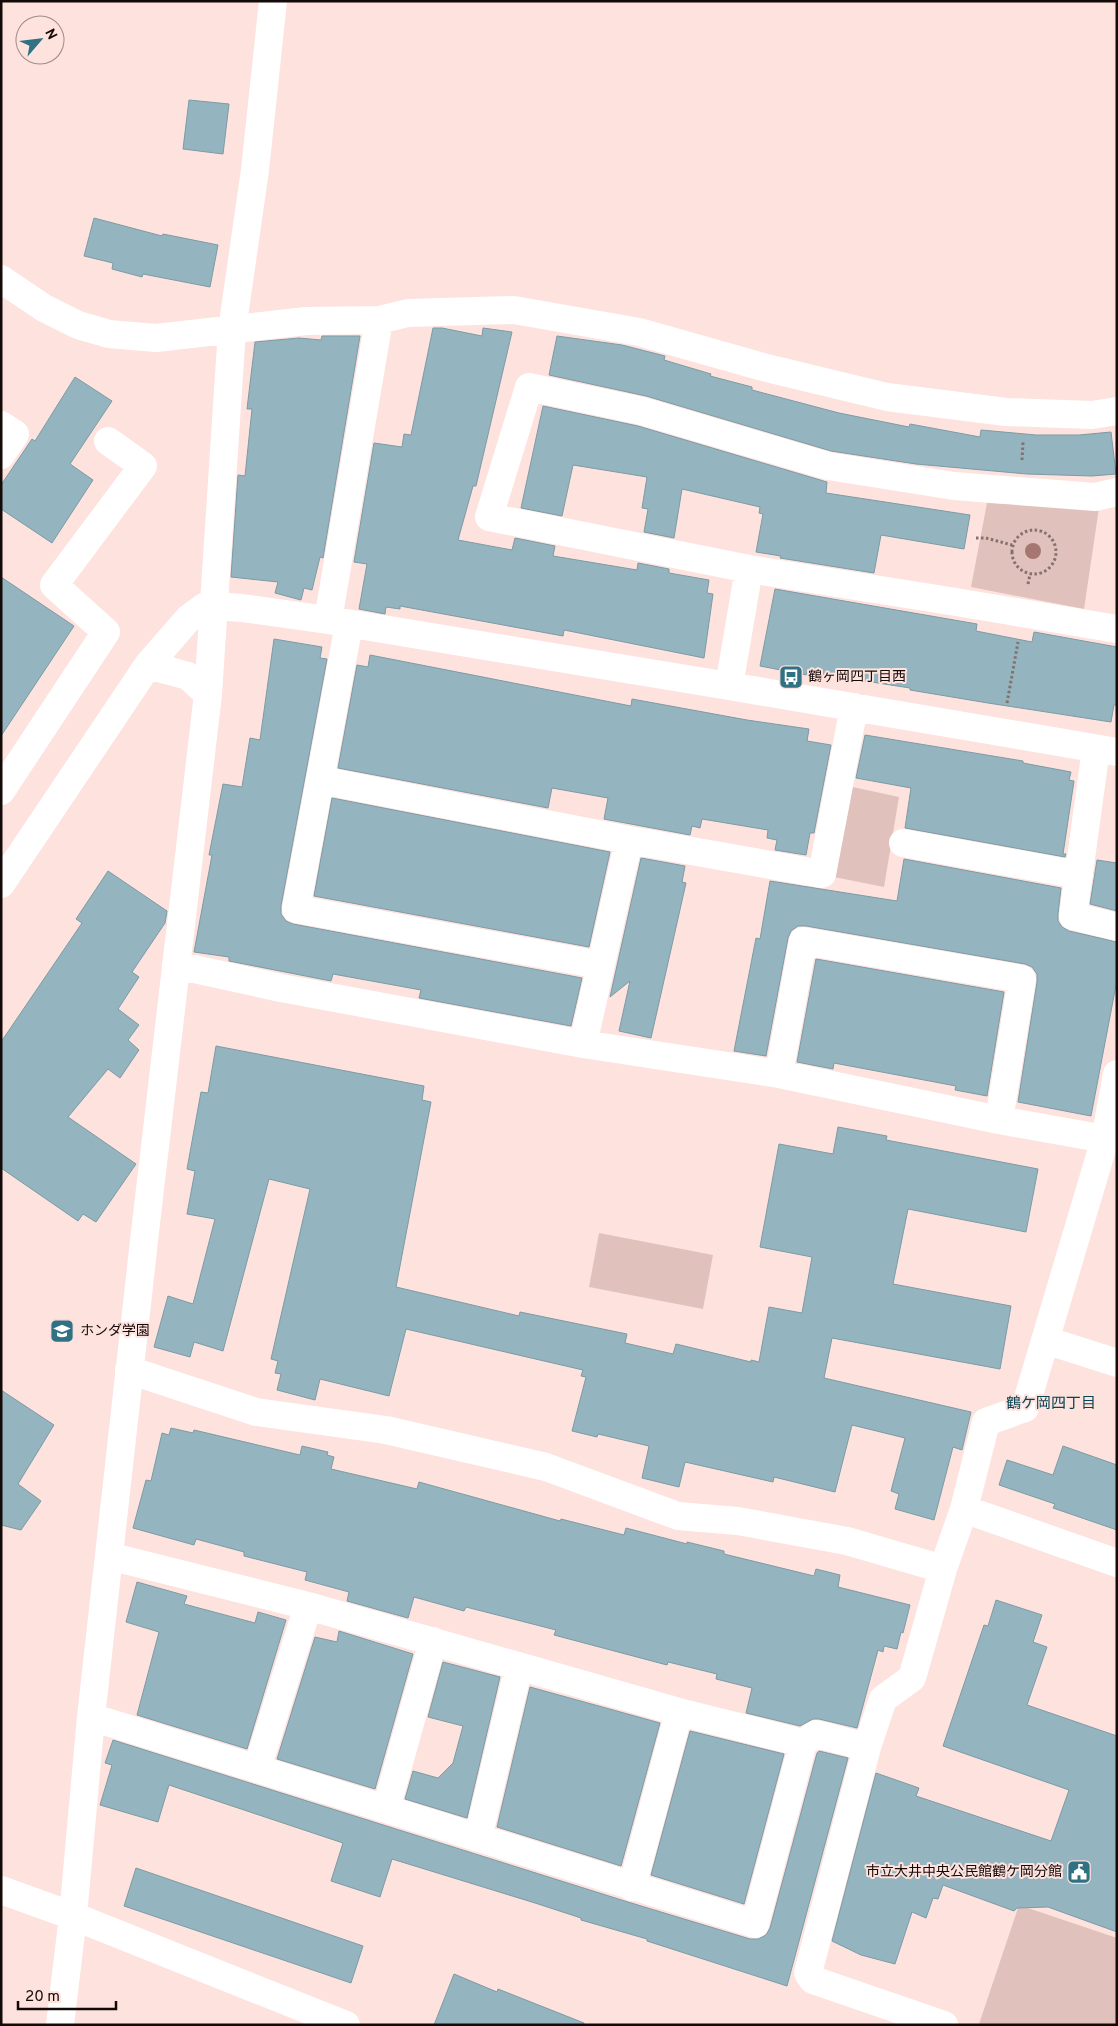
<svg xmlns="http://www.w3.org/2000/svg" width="1118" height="2026" font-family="Overpass,'Noto Sans JP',sans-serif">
	<rect width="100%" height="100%" fill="#fde2de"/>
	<path fill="#e1c1bb" d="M 987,503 L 1099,508 L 1084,609 L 971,587 Z
		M 848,786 L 899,797 L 884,887 L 829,876 Z
		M 599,1233 L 713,1255 L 703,1309 L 589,1287 Z
		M 1019,1905 L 1117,1938 L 1117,2025 L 979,2024 Z"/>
	<path fill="#94b4bf" stroke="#7c9ba5" d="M 189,100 L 229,104 L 223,154 L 183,149 Z
		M 94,218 L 162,236 L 163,234 L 218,245 L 210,287 L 143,274 L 142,277 L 112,269 L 113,263 L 84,256 Z
		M 433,328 L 442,328 L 482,336 L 483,328 L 512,332 L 476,486 L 473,486 L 458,540 L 512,550 L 515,538 L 555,546 L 553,556 L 637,570 L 638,563 L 669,569 L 669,573 L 709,580 L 707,593 L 713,594 L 704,658 L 564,630 L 563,636 L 400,606 L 400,609 L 386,607 L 385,614 L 359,609 L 367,564 L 354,562 L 374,443 L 402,447 L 404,434 L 411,435 Z
		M 322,336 L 360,336 L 323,558 L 320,557 L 312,590 L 304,588 L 301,600 L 275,593 L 278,582 L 231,577 L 238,475 L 245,476 L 252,409 L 247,409 L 255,342 L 299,338 L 321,340 Z
		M 557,336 L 622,345 L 665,356 L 664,360 L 711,374 L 710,376 L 752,387 L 752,390 L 839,413 L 909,427 L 910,424 L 980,437 L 981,430 L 1036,435 L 1079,435 L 1111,432 L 1116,474 L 1092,476 L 1027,474 L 916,464 L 831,451 L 646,396 L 549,375 Z
		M 75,377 L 112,401 L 70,464 L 93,480 L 52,543 L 1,509 L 1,485 L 32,439 L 35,441 Z
		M 543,406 L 638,426 L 827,482 L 826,493 L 970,515 L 964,549 L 881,535 L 874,573 L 780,558 L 781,556 L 756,552 L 763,514 L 759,513 L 760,507 L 682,489 L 674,538 L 644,532 L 648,509 L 642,508 L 647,477 L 573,465 L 562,516 L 521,508 Z
		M 1,577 L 74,626 L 1,736 Z
		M 775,589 L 977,624 L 976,631 L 1032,642 L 1034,632 L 1117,647 L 1117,705 L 1114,705 L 1111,722 L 988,703 L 910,690 L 910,688 L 807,672 L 807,675 L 760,666 Z
		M 274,639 L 322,647 L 320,658 L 327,659 L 281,906 L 281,914 L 286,921 L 293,924 L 582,978 L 571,1026 L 419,998 L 421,990 L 333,974 L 331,981 L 229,961 L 229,957 L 194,952 L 212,855 L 209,855 L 223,784 L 242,787 L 250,738 L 260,740 Z
		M 370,655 L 631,706 L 632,699 L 747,720 L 809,729 L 807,741 L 831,745 L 814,833 L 810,833 L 806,855 L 775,850 L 777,840 L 767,838 L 768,830 L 702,819 L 700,828 L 692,826 L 690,835 L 604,819 L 608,798 L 552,788 L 548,808 L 338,768 L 357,665 L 368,667 Z
		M 865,735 L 1023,761 L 1023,763 L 1071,772 L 1069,780 L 1074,781 L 1063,854 L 1066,854 L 1065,857 L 905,828 L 911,788 L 856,778 Z
		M 332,798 L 610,852 L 589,947 L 314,896 Z
		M 641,858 L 685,866 L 682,882 L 686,883 L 651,1038 L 619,1031 L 630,981 L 610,997 Z
		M 904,859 L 1061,888 L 1058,914 L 1058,921 L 1062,927 L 1069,931 L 1117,942 L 1117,980 L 1091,1116 L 1018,1102 L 1037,982 L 1037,974 L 1032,967 L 1025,964 L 806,926 L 798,926 L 791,931 L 788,938 L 766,1056 L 734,1051 L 756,938 L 760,939 L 770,881 L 897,901 Z
		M 1097,860 L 1117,863 L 1117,911 L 1090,904 Z
		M 108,871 L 167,911 L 165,923 L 132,972 L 139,977 L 118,1009 L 139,1025 L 128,1040 L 139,1050 L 120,1078 L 108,1069 L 68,1117 L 136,1164 L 96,1222 L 83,1214 L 78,1221 L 1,1168 L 1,1042 L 82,923 L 76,919 Z
		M 816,959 L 1004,992 L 987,1096 L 955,1090 L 956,1086 L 834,1063 L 833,1069 L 797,1062 Z
		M 216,1046 L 424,1086 L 422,1100 L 431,1102 L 396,1287 L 519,1316 L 520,1312 L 627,1334 L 625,1343 L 673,1354 L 676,1344 L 751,1362 L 751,1360 L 759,1362 L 769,1307 L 802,1313 L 812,1257 L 760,1247 L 779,1144 L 833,1154 L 838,1127 L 887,1136 L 886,1140 L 1038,1169 L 1026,1232 L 908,1209 L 893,1284 L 1011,1306 L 1000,1369 L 832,1338 L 824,1378 L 971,1412 L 962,1450 L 953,1447 L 934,1520 L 895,1509 L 899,1494 L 891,1491 L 905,1438 L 852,1425 L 835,1492 L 774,1477 L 773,1482 L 685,1462 L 679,1487 L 642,1478 L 649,1446 L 598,1434 L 597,1437 L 572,1431 L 586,1377 L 581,1376 L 583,1370 L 406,1329 L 389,1396 L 320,1379 L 315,1400 L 277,1390 L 281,1374 L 275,1373 L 278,1361 L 271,1359 L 310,1189 L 269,1179 L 223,1351 L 194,1342 L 190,1357 L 154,1347 L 168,1296 L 193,1304 L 215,1219 L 187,1214 L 195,1171 L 187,1169 L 201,1092 L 208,1093 Z
		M 1,1390 L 54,1425 L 18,1484 L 41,1501 L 21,1530 L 1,1525 Z
		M 171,1428 L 193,1433 L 194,1430 L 300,1455 L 302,1446 L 328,1452 L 327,1455 L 334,1457 L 331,1469 L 417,1489 L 419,1482 L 560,1521 L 561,1519 L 624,1535 L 626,1528 L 687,1544 L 687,1542 L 724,1551 L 724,1554 L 814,1576 L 816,1569 L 840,1575 L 838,1587 L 910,1605 L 903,1633 L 901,1632 L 897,1649 L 884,1646 L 883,1652 L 878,1650 L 857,1728 L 819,1719 L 813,1719 L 800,1726 L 746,1713 L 752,1688 L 716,1679 L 717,1674 L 668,1662 L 667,1665 L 554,1635 L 556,1630 L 466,1607 L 464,1611 L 414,1597 L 408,1618 L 347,1601 L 349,1592 L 305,1580 L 307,1572 L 244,1556 L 244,1552 L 196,1539 L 194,1545 L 133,1528 L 146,1480 L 151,1481 L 162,1433 L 169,1435 Z
		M 1063,1446 L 1117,1465 L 1117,1530 L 1053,1508 L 1055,1504 L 999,1485 L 1007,1460 L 1053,1475 Z
		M 137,1582 L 187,1596 L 184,1604 L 255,1623 L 258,1612 L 286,1620 L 247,1749 L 137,1715 L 159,1632 L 126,1622 Z
		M 996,1600 L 1042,1615 L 1033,1642 L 1047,1647 L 1027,1705 L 1117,1736 L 1117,1932 L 1048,1907 L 1017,1908 L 1014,1911 L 943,1885 L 938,1899 L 933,1898 L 926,1918 L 912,1912 L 895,1964 L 861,1955 L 832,1941 L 876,1773 L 919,1788 L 916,1796 L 1051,1841 L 1069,1790 L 943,1746 L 984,1625 L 988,1626 Z
		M 339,1631 L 413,1654 L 375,1789 L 277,1759 L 315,1637 L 337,1642 Z
		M 443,1662 L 500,1677 L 467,1818 L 405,1799 L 413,1771 L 438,1778 L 453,1763 L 463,1726 L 428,1717 Z
		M 530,1687 L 660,1723 L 621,1866 L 497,1827 Z
		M 690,1731 L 784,1754 L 744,1904 L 651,1875 Z
		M 113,1740 L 628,1902 L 750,1939 L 758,1939 L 766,1935 L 770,1928 L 817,1753 L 819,1751 L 848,1758 L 787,1986 L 647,1941 L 647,1939 L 581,1920 L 581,1918 L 535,1903 L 392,1859 L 380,1897 L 331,1881 L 343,1843 L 169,1785 L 158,1822 L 100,1805 L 112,1765 L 105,1763 Z
		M 136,1868 L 363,1946 L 351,1983 L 124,1906 Z
		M 454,1974 L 497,1992 L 498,1989 L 584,2023 L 584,2025 L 434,2025 Z"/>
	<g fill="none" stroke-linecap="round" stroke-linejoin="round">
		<path stroke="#83716e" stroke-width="3" stroke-dasharray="2.5 2.5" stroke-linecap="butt" d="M 1022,460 L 1023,442
			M1012 552a22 22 0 1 1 44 0a22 22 0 1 1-44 0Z
			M 976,538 L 986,538 L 1012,545
			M 1028,584 L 1030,574
			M 1007,703 L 1018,642"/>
		<path stroke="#fff" stroke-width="28" d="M 1,279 L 44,308 L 78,325 L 109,334 L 156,338 L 306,321 L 379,320 L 408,313 L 514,310 L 639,332 L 763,367 L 887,397 L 1006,412 L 1092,415 L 1117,411
			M 1,425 L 15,434 L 1,455
			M 1117,492 L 1095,497 L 954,486 L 828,466 L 642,411 L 529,387 L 489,517 L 749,569 L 956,602 L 1117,629
			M 328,620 L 379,320
			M 349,624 L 296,909 L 600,965
			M 148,665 L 188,676 L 208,694
			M 729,686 L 749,569
			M 1096,749 L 1073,916 L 1117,927
			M 320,780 L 629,840 L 822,874 L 854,707
			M 1,791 L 106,632 L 54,585 L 143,466 L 108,441
			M 903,843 L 1079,875
			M 1,884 L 148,665 L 189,618 L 204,607 L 215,606 L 242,608 L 328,620 L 729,686 L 1117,752
			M 176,965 L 281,988 L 583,1044 L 779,1074 L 999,1120 L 1105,1139
			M 583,1044 L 629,840
			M 779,1074 L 803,941 L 1022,979 L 999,1120
			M 1045,1340 L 1117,1363
			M 129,1370 L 256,1412 L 386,1430 L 546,1467 L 678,1516 L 738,1521 L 847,1541 L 943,1569
			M 964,1509 L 1117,1563
			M 91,1717 L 755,1924 L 803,1743 L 679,1712 L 308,1606 L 109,1556
			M 803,1743 L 816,1734 L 867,1747
			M 257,1769 L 308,1606
			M 386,1809 L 433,1641
			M 478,1838 L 519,1666
			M 632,1887 L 679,1712
			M 1,1890 L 73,1916 L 346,2025
			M 60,2025 L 73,1916 L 91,1717 L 145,1232 L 208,694 L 232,330 L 255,170 L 273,1
			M 944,2025 L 813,1980 L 808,1973 L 867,1747 L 883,1699 L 912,1678 L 943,1569 L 964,1509 L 986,1422 L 1025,1408 L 1105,1139 L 1117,1074"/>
	</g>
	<circle fill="#a67772" cx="1033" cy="551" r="8"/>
	<defs>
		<g id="bus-square" transform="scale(1.25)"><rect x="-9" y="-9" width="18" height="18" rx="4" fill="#307284" stroke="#fde2de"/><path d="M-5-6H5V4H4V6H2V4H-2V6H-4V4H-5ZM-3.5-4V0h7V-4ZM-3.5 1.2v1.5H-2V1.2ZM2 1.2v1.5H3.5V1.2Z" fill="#fff"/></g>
		<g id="school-square" transform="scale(1.25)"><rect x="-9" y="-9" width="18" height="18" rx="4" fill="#307284" stroke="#fde2de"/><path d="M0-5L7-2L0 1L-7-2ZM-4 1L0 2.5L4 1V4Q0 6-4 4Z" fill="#fff"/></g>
		<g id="civic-square" transform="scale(1.25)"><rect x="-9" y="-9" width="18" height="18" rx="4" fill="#307284" stroke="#fde2de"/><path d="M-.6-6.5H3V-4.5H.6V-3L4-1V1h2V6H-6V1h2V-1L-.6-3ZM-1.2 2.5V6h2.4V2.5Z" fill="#fff"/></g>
	</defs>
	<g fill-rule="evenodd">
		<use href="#bus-square" x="791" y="677"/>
		<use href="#school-square" x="62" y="1331"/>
		<use href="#civic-square" x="1079" y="1872"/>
	</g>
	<g text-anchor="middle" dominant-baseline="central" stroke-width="4" stroke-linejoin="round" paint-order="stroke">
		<g font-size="14" fill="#140a08" stroke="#fde2de" text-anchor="start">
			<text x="808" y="677">鶴ヶ岡四丁目西</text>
			<text x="80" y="1331">ホンダ学園</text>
			<text x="1062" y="1872" text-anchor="end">市立大井中央公民館鶴ケ岡分館</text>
		</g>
		<g font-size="15" fill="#094351" stroke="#fde2de">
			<text x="1051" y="1404">鶴ケ岡四丁目</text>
		</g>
	</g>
	<rect width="1118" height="2026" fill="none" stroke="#140a08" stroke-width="5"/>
	<g transform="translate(40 40) rotate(62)"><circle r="24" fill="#fde2de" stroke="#a08c88"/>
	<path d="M0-4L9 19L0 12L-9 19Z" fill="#307284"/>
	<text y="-8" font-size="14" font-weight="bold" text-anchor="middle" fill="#140a08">N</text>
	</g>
	<path d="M18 2001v8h98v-8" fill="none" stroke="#140a08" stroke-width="2.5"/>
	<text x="25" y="2001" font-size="15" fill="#140a08" stroke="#fde2de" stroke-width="4" paint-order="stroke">20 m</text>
</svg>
